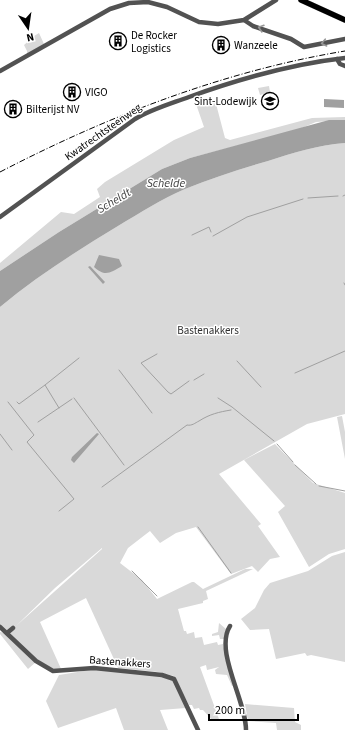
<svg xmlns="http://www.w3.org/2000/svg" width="345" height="730" font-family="'Source Sans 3',sans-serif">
	<rect width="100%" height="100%" fill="#fff"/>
	<path fill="#d9d9d9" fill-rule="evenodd" d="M 39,33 L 44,44 L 27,54 L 27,51 L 24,45 L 31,39 L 31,38 Z
		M 269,86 L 270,92 L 260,95 L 258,88 Z
		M 215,100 L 225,138 L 230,140 L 312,118 L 345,117 L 345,120 L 316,122 L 297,130 L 190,158 L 162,169 L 59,232 L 0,271 L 0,263 L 61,212 L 74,214 L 100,197 L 97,189 L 105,182 L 174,140 L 204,127 L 196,104 Z
		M 345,143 L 345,414 L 307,424 L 219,474 L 261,524 L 258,526 L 280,557 L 270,559 L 258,572 L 252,566 L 231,574 L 196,527 L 176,533 L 160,543 L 150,531 L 128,548 L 120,563 L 142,580 L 157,599 L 192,582 L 194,582 L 203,589 L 245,569 L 253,569 L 206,591 L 208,599 L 203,601 L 203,603 L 178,609 L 184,631 L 186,631 L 187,634 L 194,632 L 195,638 L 202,637 L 204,645 L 217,642 L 218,645 L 223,644 L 226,661 L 235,685 L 232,686 L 227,675 L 216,674 L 215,670 L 219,667 L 207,670 L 206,665 L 200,667 L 219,719 L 213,721 L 203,710 L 200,710 L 199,708 L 194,709 L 192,705 L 189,705 L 174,676 L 158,672 L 118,668 L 86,598 L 40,622 L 62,671 C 50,671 14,644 10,633 L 7,633 L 2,629 L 0,630 L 0,307 C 37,276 77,251 118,226 C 140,213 161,199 185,189 C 212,178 240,169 268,161 C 293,153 318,145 345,143 ZM 102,548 L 102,549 L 16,626 L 55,588 Z
		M 342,416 L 345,432 L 345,459 L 337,417 Z
		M 275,444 L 313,483 L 345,493 L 345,549 L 329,554 L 309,567 L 278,512 L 285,506 L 244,460 Z
		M 345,552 L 345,662 L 311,655 L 307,656 L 305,653 L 276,659 L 269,629 L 250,630 L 241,619 L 255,608 L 264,590 L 270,583 L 308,571 L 332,556 Z
		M 219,623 L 226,629 L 224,639 L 220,639 L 219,635 L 212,636 L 212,634 L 218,632 Z
		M 0,632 L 5,633 L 36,662 L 28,669 L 0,634 Z
		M 96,669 L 172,678 L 186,708 L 160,710 L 168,730 L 124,730 L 116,708 L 58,728 L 46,701 L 59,675 Z
		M 245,704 L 294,708 L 295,722 L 301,725 L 301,730 L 277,730 L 276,723 L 248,721 Z"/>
	<path fill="#a0a0a0" d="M 324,99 L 344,100 L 344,108 L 324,107 Z
		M 329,120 L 345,120 L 345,143 C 318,145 293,153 268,161 C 240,169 212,178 185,189 C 161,199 140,213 118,226 C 77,251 37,276 0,307 L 0,271 L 59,232 L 162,169 L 190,158 Z
		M 99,255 L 119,259 L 122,266 C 110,273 105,277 94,267 Z
		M 90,266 L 105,282 L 103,284 L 88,267 Z
		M 97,433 L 99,434 L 74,463 L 71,460 L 72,457 Z"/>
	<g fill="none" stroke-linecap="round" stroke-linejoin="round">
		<path stroke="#a0a0a0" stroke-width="1" d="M 343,196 L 345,195
			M 308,198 L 338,196
			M 192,235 L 209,227 L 211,232
			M 213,236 L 247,217 L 303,199
			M 344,283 L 345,285
			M 157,354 L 141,363 L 168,392 L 171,394 L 189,381
			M 237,361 L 261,387
			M 119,370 L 152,413
			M 295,373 L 345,351
			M 194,380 L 204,374
			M 45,385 L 79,358
			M 74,398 L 124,465
			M 218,398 L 232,407 L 274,441
			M 8,402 L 34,435 L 27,442 L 74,499 L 59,511
			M 17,402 L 19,404 L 45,385 L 59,408
			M 38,422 L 72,399
			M 0,434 L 12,450
			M 277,444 L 293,462
			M 295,465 L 316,484
			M 319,486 L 345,491
			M 102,487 L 187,425 C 192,426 195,423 199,421 C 210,414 219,412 231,410
			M 198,527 L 231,573
			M 132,571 L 157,596"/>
		<g stroke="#dbdbdb" stroke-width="6">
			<path id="major" d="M 301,0 L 345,20"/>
		</g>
		<path stroke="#525252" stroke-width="4.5" d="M 244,20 L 253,26 L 291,39 L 304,47 L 345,39
			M 337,59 L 340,64 L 345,66
			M 0,71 L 110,9 L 129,3 L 148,2 L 167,7 L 199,22 L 218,24 L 244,20 L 276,0
			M 0,217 L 135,119 C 152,109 170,104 189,97 C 239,79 291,64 345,58
			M 230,626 C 214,651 246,700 246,730
			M 0,627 L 36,661 L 53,671 L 94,668 L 162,675 L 174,679 L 198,730
			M 7,633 L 13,628"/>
		<use href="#major" stroke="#000" stroke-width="5.5"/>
		<path stroke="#000" stroke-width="1" stroke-dasharray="6 2 1 2" stroke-linecap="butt" d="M 0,172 C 108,116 224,71 345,51"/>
	</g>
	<defs><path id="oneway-chevron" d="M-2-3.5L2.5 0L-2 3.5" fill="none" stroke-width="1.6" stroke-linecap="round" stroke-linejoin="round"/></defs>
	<g stroke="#979797">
		<use href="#oneway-chevron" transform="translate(261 28) rotate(-163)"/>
		<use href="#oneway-chevron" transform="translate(324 43) rotate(168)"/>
	</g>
	<defs>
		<g id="building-ring" transform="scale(0.9)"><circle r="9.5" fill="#fff" stroke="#000" stroke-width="1.5"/><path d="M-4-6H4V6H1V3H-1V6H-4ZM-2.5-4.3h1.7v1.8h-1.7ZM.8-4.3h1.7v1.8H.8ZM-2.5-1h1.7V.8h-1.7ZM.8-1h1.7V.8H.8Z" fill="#000"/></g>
		<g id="school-ring" transform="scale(0.9)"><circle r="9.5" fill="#fff" stroke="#000" stroke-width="1.5"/><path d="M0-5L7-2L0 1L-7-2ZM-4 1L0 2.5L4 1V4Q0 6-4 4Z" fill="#000"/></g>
	</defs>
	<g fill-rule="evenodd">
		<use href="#building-ring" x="118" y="41"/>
		<use href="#building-ring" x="221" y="45"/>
		<use href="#building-ring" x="72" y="92"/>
		<use href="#school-ring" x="270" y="101"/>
		<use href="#building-ring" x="13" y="109"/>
	</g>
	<g text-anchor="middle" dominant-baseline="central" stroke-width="3" stroke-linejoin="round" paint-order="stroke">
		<g font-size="11" fill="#000" stroke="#fff" text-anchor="start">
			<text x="131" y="35">De Rocker<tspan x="131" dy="13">Logistics</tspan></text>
			<text x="234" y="45">Wanzeele</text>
			<text x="85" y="92">VIGO</text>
			<text x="257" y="101" text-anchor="end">Sint-Lodewijk</text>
			<text x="26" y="109">Bilterijst NV</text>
		</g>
		<g font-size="11" fill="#000" stroke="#fff">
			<text transform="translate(103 132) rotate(-35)">Kwatrechtsteenweg</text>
			<text transform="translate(120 662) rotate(4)">Bastenakkers</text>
		</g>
		<g font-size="11" fill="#303030" stroke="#fff">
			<text x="208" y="330">Bastenakkers</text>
		</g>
		<g font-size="12" font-style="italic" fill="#414141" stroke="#fff">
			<text x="166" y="183">Schelde</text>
			<text transform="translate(114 201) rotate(-31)">Scheldt</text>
		</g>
	</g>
	<g transform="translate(28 28) rotate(167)" stroke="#ffffff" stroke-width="3" paint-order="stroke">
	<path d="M0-3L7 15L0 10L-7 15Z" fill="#000000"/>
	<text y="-6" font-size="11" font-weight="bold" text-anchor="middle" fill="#000000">N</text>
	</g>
	<path d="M209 714v6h89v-6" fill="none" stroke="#000000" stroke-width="2"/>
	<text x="215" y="714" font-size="12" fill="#000000" stroke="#ffffff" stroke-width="3" paint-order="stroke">200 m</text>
</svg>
